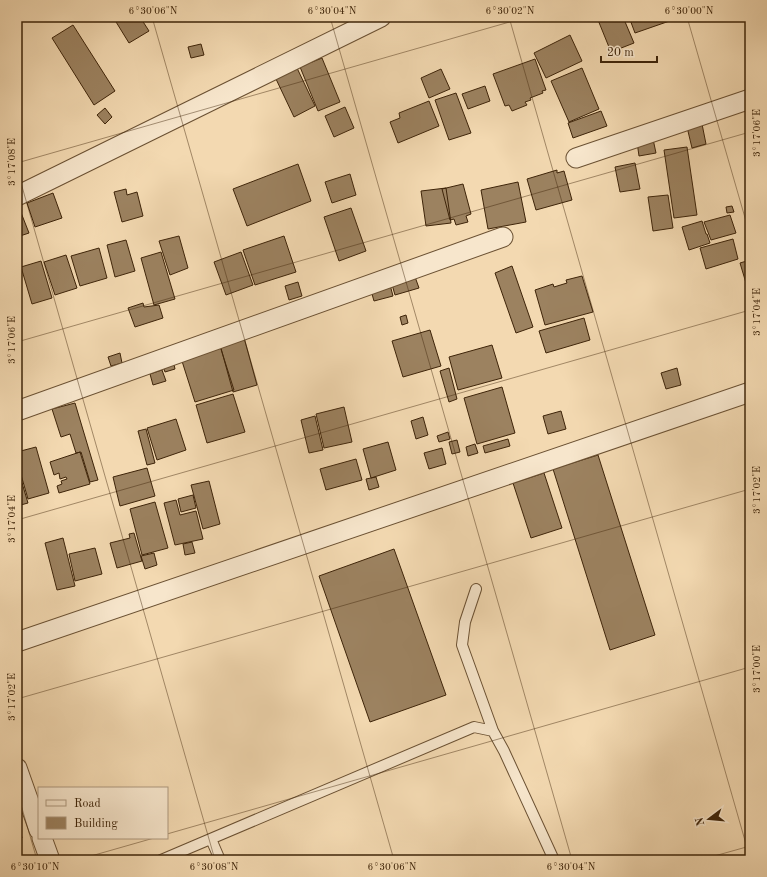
<svg xmlns="http://www.w3.org/2000/svg" width="767" height="877" font-family="'Old Standard TT',serif">
	<rect width="100%" height="100%" fill="#f3d9b1"/>
	<filter id="stains"><feTurbulence type="fractalNoise" baseFrequency=".005" numOctaves="4"/><feColorMatrix values="0 0 0 0 .2 0 0 0 0 .09 0 0 0 0 .02 0 0 0 .5 -.17"/></filter>
	<radialGradient id="worn" r=".72"><stop offset=".6" stop-color="#630" stop-opacity="0"/><stop offset="1" stop-color="#630" stop-opacity=".3"/></radialGradient>
	<path fill="#9c8260" stroke="#3e2409" d="M 113,17 L 140,17 L 149,31 L 129,43 Z
		M 604,17 L 623,17 L 634,43 L 611,52 L 598,20 Z
		M 629,17 L 681,17 L 635,33 Z
		M 73,25 L 115,91 L 94,105 L 52,38 Z
		M 570,35 L 582,61 L 546,78 L 534,53 Z
		M 201,44 L 204,55 L 191,58 L 188,47 Z
		M 309,57 L 312,62 L 322,58 L 340,102 L 318,111 L 298,62 Z
		M 535,59 L 546,90 L 542,91 L 543,93 L 530,98 L 531,100 L 525,102 L 527,105 L 512,111 L 509,105 L 505,106 L 493,74 Z
		M 297,68 L 315,106 L 294,117 L 276,79 Z
		M 582,68 L 599,109 L 569,122 L 551,81 Z
		M 441,69 L 450,89 L 429,98 L 421,78 Z
		M 485,86 L 490,101 L 468,109 L 462,94 Z
		M 456,93 L 471,133 L 449,140 L 435,100 Z
		M 429,101 L 439,126 L 398,143 L 390,122 L 400,118 L 399,113 Z
		M 345,107 L 354,128 L 334,137 L 325,116 Z
		M 105,108 L 112,117 L 105,124 L 97,115 Z
		M 601,111 L 607,126 L 573,138 L 568,123 Z
		M 702,124 L 706,144 L 692,148 L 687,127 Z
		M 653,139 L 656,153 L 639,156 L 637,142 Z
		M 687,147 L 697,215 L 674,218 L 664,150 Z
		M 635,163 L 640,189 L 620,192 L 615,167 Z
		M 298,164 L 311,201 L 247,226 L 233,189 Z
		M 557,170 L 557,173 L 564,171 L 572,200 L 536,210 L 527,179 Z
		M 350,174 L 356,195 L 332,203 L 325,182 Z
		M 518,182 L 526,222 L 488,229 L 481,190 Z
		M 463,184 L 471,214 L 466,216 L 468,222 L 456,225 L 454,219 L 450,220 L 442,189 Z
		M 446,188 L 451,223 L 426,226 L 421,191 Z
		M 126,189 L 127,195 L 137,192 L 143,216 L 122,222 L 114,192 Z
		M 53,193 L 62,218 L 35,227 L 27,203 Z
		M 668,195 L 673,228 L 653,231 L 648,197 Z
		M 732,206 L 734,212 L 727,213 L 726,207 Z
		M 351,208 L 366,251 L 339,261 L 324,217 Z
		M 20,210 L 29,233 L 17,237 L 17,211 Z
		M 730,215 L 736,233 L 711,240 L 704,222 Z
		M 702,221 L 706,234 L 707,234 L 710,243 L 689,250 L 682,227 Z
		M 179,236 L 188,268 L 170,275 L 159,241 Z
		M 284,236 L 296,272 L 255,285 L 243,250 Z
		M 733,239 L 738,259 L 706,269 L 700,248 Z
		M 126,240 L 135,271 L 115,277 L 107,245 Z
		M 99,248 L 107,278 L 80,286 L 71,256 Z
		M 161,252 L 175,299 L 154,305 L 141,258 Z
		M 241,252 L 253,285 L 226,295 L 214,262 Z
		M 66,255 L 77,288 L 55,295 L 44,262 Z
		M 750,260 L 750,293 L 749,293 L 740,263 Z
		M 41,261 L 52,298 L 32,304 L 21,267 Z
		M 512,266 L 533,327 L 516,333 L 495,273 Z
		M 414,274 L 419,288 L 395,295 L 391,281 Z
		M 582,276 L 593,312 L 545,325 L 535,290 L 553,284 L 554,287 L 567,283 L 566,280 Z
		M 389,281 L 393,296 L 374,301 L 370,287 Z
		M 298,282 L 302,296 L 289,300 L 285,286 Z
		M 143,303 L 144,307 L 159,305 L 163,318 L 135,327 L 128,308 Z
		M 406,315 L 408,323 L 402,325 L 400,317 Z
		M 584,318 L 590,340 L 546,353 L 539,331 Z
		M 430,330 L 441,366 L 403,377 L 392,341 Z
		M 243,334 L 257,385 L 233,392 L 219,341 Z
		M 492,345 L 502,378 L 458,390 L 449,357 Z
		M 220,346 L 234,390 L 195,402 L 181,358 Z
		M 120,353 L 122,363 L 111,366 L 108,357 Z
		M 173,360 L 175,369 L 165,372 L 162,364 Z
		M 449,368 L 457,399 L 449,402 L 440,371 Z
		M 677,368 L 681,385 L 666,389 L 661,373 Z
		M 162,370 L 166,381 L 153,385 L 150,374 Z
		M 502,387 L 515,433 L 477,444 L 464,398 Z
		M 233,394 L 245,432 L 207,443 L 196,405 Z
		M 75,403 L 98,480 L 90,482 L 81,452 L 76,453 L 70,434 L 61,437 L 52,409 Z
		M 344,407 L 352,442 L 324,448 L 316,414 Z
		M 561,411 L 566,429 L 548,434 L 543,416 Z
		M 315,416 L 323,450 L 309,453 L 301,420 Z
		M 423,417 L 428,435 L 416,439 L 411,421 Z
		M 176,419 L 186,450 L 157,460 L 147,428 Z
		M 146,429 L 155,463 L 147,465 L 138,431 Z
		M 448,432 L 450,439 L 439,442 L 437,436 Z
		M 508,439 L 510,446 L 485,453 L 483,446 Z
		M 457,440 L 460,452 L 452,454 L 449,442 Z
		M 388,442 L 396,470 L 371,478 L 363,449 Z
		M 475,444 L 478,453 L 468,456 L 466,447 Z
		M 36,447 L 49,493 L 28,499 L 17,461 L 17,452 Z
		M 442,448 L 446,464 L 429,469 L 424,453 Z
		M 80,452 L 90,484 L 59,493 L 57,486 L 62,484 L 61,481 L 67,479 L 66,477 L 60,479 L 59,473 L 54,475 L 50,462 Z
		M 598,455 L 655,635 L 610,650 L 553,469 Z
		M 356,459 L 362,480 L 326,490 L 320,469 Z
		M 17,466 L 28,503 L 17,506 Z
		M 147,468 L 155,496 L 120,506 L 113,477 Z
		M 544,473 L 562,528 L 531,538 L 513,483 Z
		M 376,477 L 379,487 L 369,490 L 366,479 Z
		M 209,481 L 220,524 L 203,529 L 191,485 Z
		M 193,495 L 196,508 L 181,512 L 178,499 Z
		M 176,500 L 180,515 L 196,511 L 203,539 L 175,545 L 164,503 Z
		M 155,502 L 168,548 L 142,555 L 130,509 Z
		M 134,533 L 142,561 L 117,568 L 110,543 L 130,538 L 129,534 Z
		M 63,538 L 75,586 L 57,590 L 45,543 Z
		M 192,542 L 195,553 L 185,555 L 183,544 Z
		M 95,548 L 102,574 L 75,581 L 69,554 Z
		M 394,549 L 446,695 L 370,722 L 319,576 Z
		M 154,553 L 157,565 L 145,569 L 141,556 Z
		M 20,830 L 22,838 L 17,840 L 17,831 Z
		M 17,842 L 21,857 L 17,858 Z"/>
	<g fill="none" stroke-linecap="round" stroke-linejoin="round">
		<g stroke="#6b5133" stroke-width="12">
			<path id="service" d="M 476,589 L 465,622 L 462,645 L 493,731
				M 211,839 L 220,860
				M 161,860 L 474,727 L 493,731 L 504,751 L 554,860"/>
		</g>
		<g stroke="#6b5133" stroke-width="21">
			<path id="minor" d="M 576,158 L 750,99
				M 17,196 L 381,17
				M 17,411 L 503,237
				M 17,642 L 750,392
				M 17,768 L 39,830
				M 42,838 L 50,860"/>
		</g>
		<use href="#service" stroke="#f7e6cc" stroke-width="10"/>
		<use href="#minor" stroke="#f7e6cc" stroke-width="19"/>
	</g>
	<path fill="none" stroke="#3e2409" stroke-width="1" stroke-opacity="0.45" d="M 152,17 L 394,860M 330,17 L 572,860M 509,17 L 750,858M 687,17 L 750,235M 17,163 L 527,17M 17,169 L 215,860M 17,342 L 750,132M 17,520 L 750,310M 17,699 L 750,489M 17,791 L 37,860M 167,834 L 750,667M 77,860 L 154,838M 700,860 L 750,846"/>
	<rect width="767" height="877" fill="none" stroke="#f3d9b1" stroke-width="44"/>
	<rect x="38" y="787" width="130" height="52" fill="#f7e6cc" stroke="#ad987e"/>
	<rect x="46" y="800" width="20" height="6" fill="#f7e6cc" stroke="#ad987e"/>
	<text x="74" y="807" font-size="12" fill="#3e2409">Road</text>
	<rect x="46" y="817" width="20" height="12" fill="#9c8260" stroke="#ad987e"/>
	<text x="74" y="827" font-size="12" fill="#3e2409">Building</text>
	<g transform="translate(709 819) rotate(254)" stroke="#f7e6cc" stroke-width="3" paint-order="stroke">
	<path d="M0-3L7 15L0 10L-7 15Z" fill="#3e2409"/>
	<text y="-6" font-size="11" font-weight="bold" text-anchor="middle" fill="#3e2409">N</text>
	</g>
	<path d="M601 56v6h56v-6" fill="none" stroke="#3e2409" stroke-width="2"/>
	<text x="607" y="56" font-size="12" fill="#3e2409" stroke="#f7e6cc" stroke-width="3" paint-order="stroke">20 m</text>
	<rect x="22" y="22" width="723" height="833" fill="none" stroke="#3e2409" stroke-width="1.5"/>
	<g font-size="10" text-anchor="middle" fill="#3e2409">
		<text x="153" y="14">6°30'06"N</text>
		<text x="332" y="14">6°30'04"N</text>
		<text x="510" y="14">6°30'02"N</text>
		<text x="689" y="14">6°30'00"N</text>
		<text transform="translate(756 133) rotate(-90)" y="4">3°17'06"E</text>
		<text transform="translate(11 162) rotate(-90)" y="4">3°17'08"E</text>
		<text transform="translate(756 312) rotate(-90)" y="4">3°17'04"E</text>
		<text transform="translate(11 340) rotate(-90)" y="4">3°17'06"E</text>
		<text transform="translate(756 490) rotate(-90)" y="4">3°17'02"E</text>
		<text transform="translate(11 519) rotate(-90)" y="4">3°17'04"E</text>
		<text transform="translate(756 669) rotate(-90)" y="4">3°17'00"E</text>
		<text transform="translate(11 697) rotate(-90)" y="4">3°17'02"E</text>
		<text x="35" y="870">6°30'10"N</text>
		<text x="214" y="870">6°30'08"N</text>
		<text x="392" y="870">6°30'06"N</text>
		<text x="571" y="870">6°30'04"N</text>
	</g>
	<rect width="100%" height="100%" filter="url(#stains)"/>
	<rect width="100%" height="100%" fill="url(#worn)"/>
</svg>
